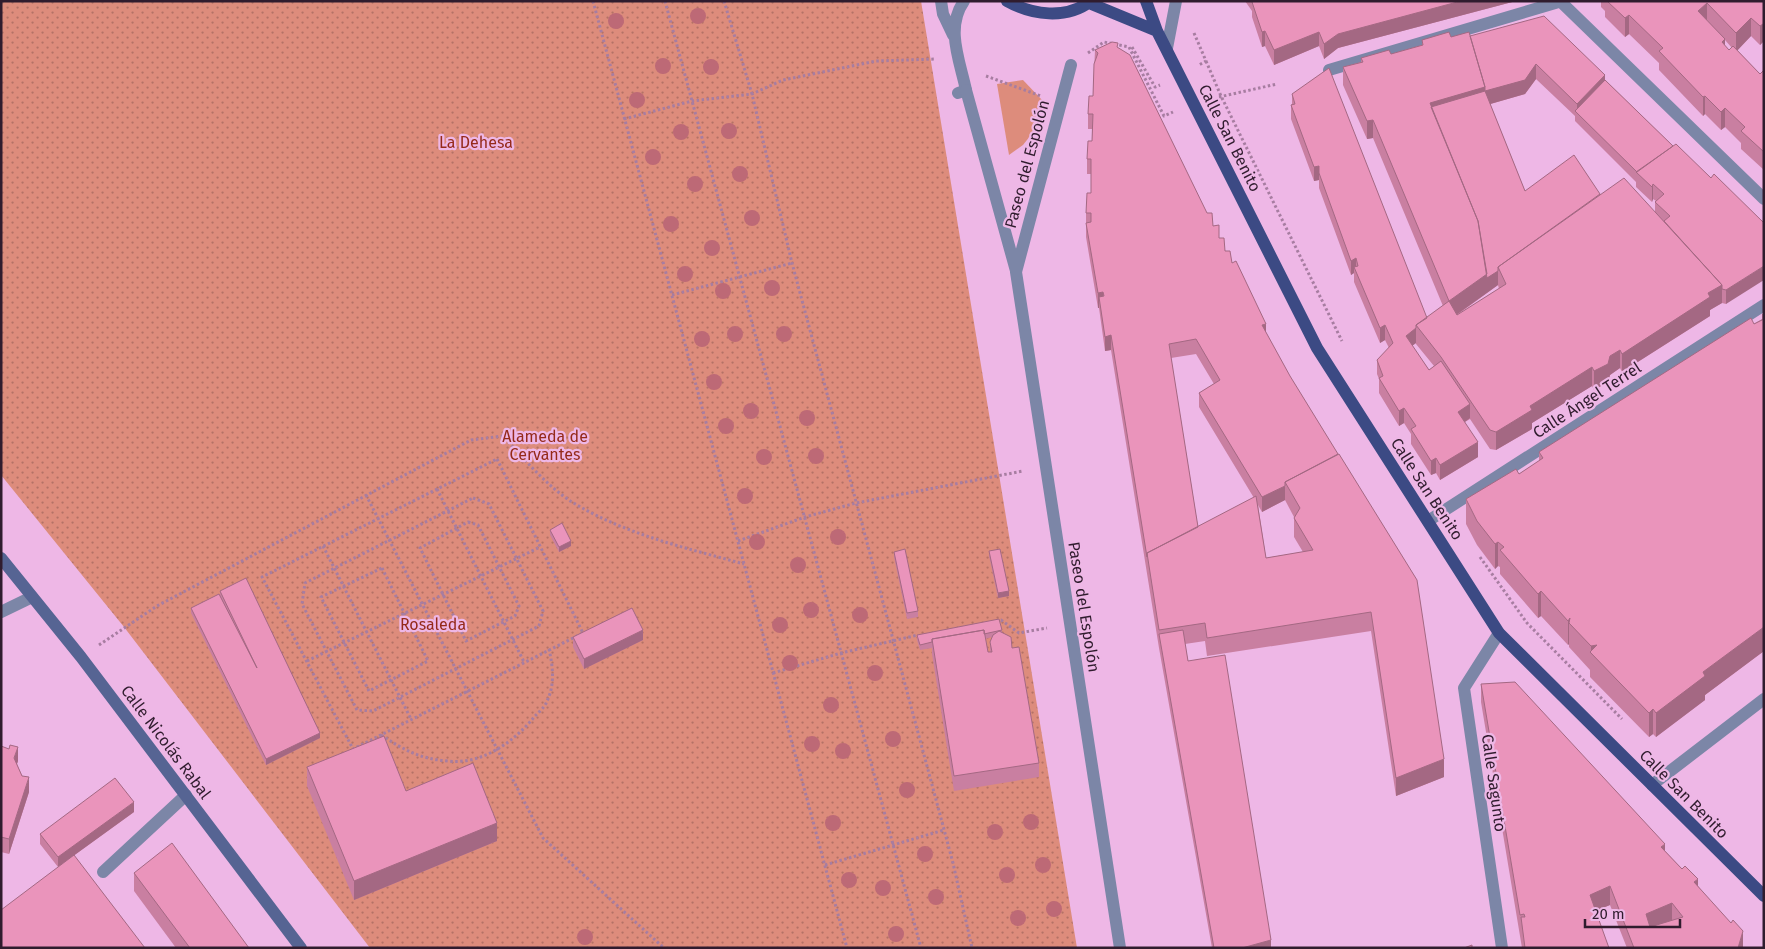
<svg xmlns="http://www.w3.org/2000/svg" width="1765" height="949" font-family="'Fira Sans',sans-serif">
	<defs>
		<pattern id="park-dots" width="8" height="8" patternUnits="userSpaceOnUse" patternTransform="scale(1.25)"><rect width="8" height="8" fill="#dd8c7c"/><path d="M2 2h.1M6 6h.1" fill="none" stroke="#b47266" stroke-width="1.8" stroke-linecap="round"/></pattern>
	</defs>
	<rect width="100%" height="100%" fill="#eeb7e6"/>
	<path fill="#dd8c7c" d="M 1023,80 L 1043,101 L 1046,116 L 1023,145 L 1009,155 L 997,84 Z"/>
	<path fill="url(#park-dots)" d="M 1,1 L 921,1 L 1077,948 L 370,948 L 124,627 L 1,475 Z"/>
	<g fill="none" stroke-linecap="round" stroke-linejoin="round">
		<path stroke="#a77da1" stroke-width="3" stroke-dasharray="2.5 2.5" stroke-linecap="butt" d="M 593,1 L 847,948
			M 665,1 L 921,948
			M 724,1 L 752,94 L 792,263 L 953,863 L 972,948
			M 1194,33 L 1206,61 L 1199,65
			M 1132,47 L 1155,87 L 1160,85
			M 1088,53 L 1104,42 L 1129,47 L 1164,116 L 1173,112
			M 1206,61 L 1221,96 L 1342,341
			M 986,76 L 1041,96
			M 1219,97 L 1277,84
			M 624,119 L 692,101 L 752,94 L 783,80 L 876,61 L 935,59
			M 672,295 L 792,263
			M 497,459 L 583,633 L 353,749 L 262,577 Z
			M 437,489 L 524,662
			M 366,495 L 543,838 L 664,948
			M 473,498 L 489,504 L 543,611 L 539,626 L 373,711 L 357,710 L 302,604 L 305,583 Z
			M 468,522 L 478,525 L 519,606 L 515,616 L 466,641 L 420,548 Z
			M 738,541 L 805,517 L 856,503 L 1023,471
			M 323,546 L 411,719
			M 1480,557 L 1527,623 L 1622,719
			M 382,568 L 428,661 L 369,691 L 321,597 Z
			M 996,621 L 1001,620 L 1019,633 L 1047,628
			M 99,645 L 157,606 L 471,440 L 503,436 C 521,456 548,487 572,502 C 624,534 686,548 744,564
			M 307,661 L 540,547
			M 773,673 L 841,653 L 918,635
			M 381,735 C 404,750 420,759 448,761 C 482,765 514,742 535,716 C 539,712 545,707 547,701 C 555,685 553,667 549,649
			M 825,865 L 944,830"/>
		<path stroke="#7c86a7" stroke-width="12" d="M 941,1 L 943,14 L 953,35
			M 958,93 L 966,90 C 960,61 945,28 964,1
			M 103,872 L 186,795"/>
		<path stroke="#7c86a7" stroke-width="12" d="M 1560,1 L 1764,199
			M 1167,48 L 1176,1
			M 1071,65 L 1016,272 L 1120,948
			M 1329,70 L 1562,1
			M 966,90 L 1016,271
			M 1428,521 L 1764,305
			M 1,612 L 32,597
			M 1499,633 L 1464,688 L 1502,948
			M 1652,785 L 1764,699"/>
		<path stroke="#566493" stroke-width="12" d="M 1,558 L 81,657 L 301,948"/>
		<path stroke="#3c4a84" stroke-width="12" d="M 1007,1 C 1032,15 1066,20 1091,1
			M 1146,1 L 1157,31 L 1317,348 L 1499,633 L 1764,896
			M 1089,3 L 1157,31"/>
	</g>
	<g fill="#bd6976">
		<circle cx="698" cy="16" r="8"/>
		<circle cx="616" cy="21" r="8"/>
		<circle cx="663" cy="66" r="8"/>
		<circle cx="711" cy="67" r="8"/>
		<circle cx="637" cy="100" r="8"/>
		<circle cx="729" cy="131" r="8"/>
		<circle cx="681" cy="132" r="8"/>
		<circle cx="653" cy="157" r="8"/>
		<circle cx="740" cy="174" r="8"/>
		<circle cx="695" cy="184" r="8"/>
		<circle cx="752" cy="218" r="8"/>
		<circle cx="671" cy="224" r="8"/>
		<circle cx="712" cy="248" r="8"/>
		<circle cx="685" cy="274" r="8"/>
		<circle cx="772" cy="288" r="8"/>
		<circle cx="723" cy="291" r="8"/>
		<circle cx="735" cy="334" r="8"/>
		<circle cx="784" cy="334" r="8"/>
		<circle cx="702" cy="339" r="8"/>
		<circle cx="714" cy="382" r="8"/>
		<circle cx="751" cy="411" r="8"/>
		<circle cx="807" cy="418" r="8"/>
		<circle cx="726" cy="426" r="8"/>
		<circle cx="816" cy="456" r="8"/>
		<circle cx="764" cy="457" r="8"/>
		<circle cx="745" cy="496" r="8"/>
		<circle cx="838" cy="537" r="8"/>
		<circle cx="757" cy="542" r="8"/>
		<circle cx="798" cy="565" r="8"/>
		<circle cx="811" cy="610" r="8"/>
		<circle cx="860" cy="615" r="8"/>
		<circle cx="780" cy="625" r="8"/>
		<circle cx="790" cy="663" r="8"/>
		<circle cx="875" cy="673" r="8"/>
		<circle cx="831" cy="705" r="8"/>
		<circle cx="893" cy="739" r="8"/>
		<circle cx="812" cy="744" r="8"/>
		<circle cx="843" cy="751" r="8"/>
		<circle cx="907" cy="790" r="8"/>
		<circle cx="1031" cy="822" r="8"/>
		<circle cx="833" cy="823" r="8"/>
		<circle cx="995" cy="832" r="8"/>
		<circle cx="925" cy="854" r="8"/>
		<circle cx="1043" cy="865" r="8"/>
		<circle cx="1007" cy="875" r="8"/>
		<circle cx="849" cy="880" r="8"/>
		<circle cx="883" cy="888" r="8"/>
		<circle cx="936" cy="897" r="8"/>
		<circle cx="1054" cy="909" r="8"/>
		<circle cx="1018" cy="918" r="8"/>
		<circle cx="896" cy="934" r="8"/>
		<circle cx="585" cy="937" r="8"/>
	</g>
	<path fill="#c97fa1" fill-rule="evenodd" d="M 1245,1 L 1516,1 L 1338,48 L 1324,59 L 1319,46 L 1274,65 L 1265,46 L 1262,47 L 1252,17 L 1252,11 Z
		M 1601,1 L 1764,1 L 1764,43 L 1763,42 L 1760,45 L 1751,36 L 1737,50 L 1760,74 L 1764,70 L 1764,170 L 1741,149 L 1741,143 L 1725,127 L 1721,130 L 1705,114 L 1703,116 L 1659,70 L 1659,63 L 1629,34 L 1625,37 L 1605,17 L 1605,11 L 1601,7 ZM 1725,40 L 1732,48 L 1729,50 L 1725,46 Z
		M 1470,36 L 1605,80 L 1673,146 L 1764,223 L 1726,304 L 1722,303 L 1710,310 L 1710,316 L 1622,372 L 1620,368 L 1610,375 L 1608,382 L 1594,390 L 1592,386 L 1532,423 L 1532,429 L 1496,450 L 1490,449 L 1470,419 L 1465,422 L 1478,457 L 1440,480 L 1436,473 L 1431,475 L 1411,444 L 1411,434 L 1404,423 L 1399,426 L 1379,393 L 1379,379 L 1377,374 L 1377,360 L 1389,348 L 1385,340 L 1380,343 L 1354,282 L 1354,273 L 1351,275 L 1319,188 L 1319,180 L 1314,181 L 1291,119 L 1291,105 L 1292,104 L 1292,94 L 1427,318 L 1443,306 L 1373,138 L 1367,139 L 1343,85 L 1343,67 L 1361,62 L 1361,58 L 1391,54 L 1422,45 L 1422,40 L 1451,37 ZM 1536,79 L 1575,116 L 1575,121 L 1636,182 L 1636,187 L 1652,202 L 1653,199 L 1656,201 L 1655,202 L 1655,212 L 1600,194 L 1525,191 L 1490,104 L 1525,94 ZM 1498,285 L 1499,289 L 1457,315 ZM 1416,343 L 1416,344 L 1434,366 L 1429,370 L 1412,346 Z
		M 1118,48 L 1219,238 L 1266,333 L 1444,777 L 1396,796 L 1371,631 L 1207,656 L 1205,641 L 1185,644 L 1188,661 L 1271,948 L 1212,948 L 1159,648 L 1111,350 L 1105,351 L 1099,308 L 1098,308 L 1086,237 L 1086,213 L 1091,193 L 1091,174 L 1087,174 L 1087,159 L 1092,141 L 1092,129 L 1088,129 L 1088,114 L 1093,96 L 1095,50 ZM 1196,354 L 1214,384 L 1199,393 L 1199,407 L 1254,498 L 1198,527 L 1171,358 ZM 1285,500 L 1294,517 L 1294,537 L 1303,552 L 1266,558 L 1258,505 L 1262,512 Z
		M 1762,314 L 1764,314 L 1764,651 L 1705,695 L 1705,700 L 1656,737 L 1653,734 L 1649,737 L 1590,677 L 1590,670 L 1569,647 L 1569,644 L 1568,645 L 1541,616 L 1538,618 L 1500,574 L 1500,567 L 1498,566 L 1495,569 L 1477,545 L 1466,524 L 1466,499 L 1519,474 L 1539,461 L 1539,452 L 1762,319 Z
		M 550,530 L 571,546 L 559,552 L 550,535 Z
		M 989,551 L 1009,596 L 998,598 L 989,556 Z
		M 894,552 L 918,611 L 918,617 L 907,619 L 894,557 Z
		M 220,591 L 320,738 L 266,765 L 191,613 L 191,608 L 220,595 Z
		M 1002,630 L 1002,633 L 1012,648 L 1039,763 L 1039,777 L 954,791 L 932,654 L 932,648 L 920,650 L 917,640 L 917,635 ZM 992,637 L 990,642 L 990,652 L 988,652 L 985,639 Z
		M 573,637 L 643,640 L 584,669 L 573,647 Z
		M 1481,684 L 1665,851 L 1698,886 L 1743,948 L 1627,948 L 1610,905 L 1595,911 L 1609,948 L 1522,948 L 1481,702 Z
		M 1,746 L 18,761 L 17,764 L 29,792 L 9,854 L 1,852 Z
		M 307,767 L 406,791 L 497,841 L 354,900 L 307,786 Z
		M 134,812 L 58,867 L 40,844 L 40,834 Z
		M 134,873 L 249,948 L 176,948 L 134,891 Z"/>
	<path fill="#a46883" d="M 1461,1 L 1516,1 L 1338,48 L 1324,59 L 1324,44 L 1338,34 Z
		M 1707,3 L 1707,22 L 1698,11 Z
		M 1629,15 L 1629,34 L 1625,37 L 1625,18 Z
		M 1751,18 L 1751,36 L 1736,52 L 1736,33 Z
		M 1763,24 L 1763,42 L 1760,45 L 1760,26 Z
		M 1265,31 L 1265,46 L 1262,47 L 1262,32 Z
		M 1319,32 L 1319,46 L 1274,65 L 1274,50 Z
		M 1725,39 L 1725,58 L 1722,42 Z
		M 1536,64 L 1536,79 L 1525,94 L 1435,120 L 1430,103 Z
		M 1605,75 L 1605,90 L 1577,113 L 1577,104 Z
		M 1705,96 L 1705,114 L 1703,116 L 1703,97 Z
		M 1725,108 L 1725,127 L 1721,130 L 1721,112 Z
		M 1373,120 L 1373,138 L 1367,139 L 1367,121 Z
		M 1319,166 L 1319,180 L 1314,181 L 1314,167 Z
		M 1653,184 L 1653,199 L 1652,202 L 1652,187 Z
		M 1356,258 L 1356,271 L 1354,267 L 1354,273 L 1351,275 L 1351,261 Z
		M 1764,266 L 1764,280 L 1726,304 L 1726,290 Z
		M 1498,271 L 1498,285 L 1449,320 L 1449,301 L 1487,274 Z
		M 1722,285 L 1722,303 L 1710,310 L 1710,316 L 1622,372 L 1622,354 L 1708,293 Z
		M 1103,292 L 1103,307 L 1099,297 L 1099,308 L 1098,308 L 1098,293 Z
		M 1266,324 L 1266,338 L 1262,325 Z
		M 1385,325 L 1385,340 L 1380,343 L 1380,328 Z
		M 1416,328 L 1416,343 L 1406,350 L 1406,336 Z
		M 1111,335 L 1111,350 L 1105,351 L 1105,337 Z
		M 1620,350 L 1620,368 L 1610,375 L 1608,382 L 1594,390 L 1594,371 L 1610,356 Z
		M 1592,367 L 1592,386 L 1532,423 L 1532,429 L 1496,450 L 1496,432 L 1530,406 Z
		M 1470,404 L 1470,418 L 1458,427 L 1458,412 Z
		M 1404,408 L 1404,423 L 1399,426 L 1399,411 Z
		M 1478,442 L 1478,457 L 1440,480 L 1440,465 Z
		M 1436,458 L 1436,473 L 1431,475 L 1431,461 Z
		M 1285,486 L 1285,500 L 1262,512 L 1262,497 Z
		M 571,541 L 571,546 L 559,552 L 559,547 Z
		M 1498,542 L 1498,566 L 1495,569 L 1495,544 Z
		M 1009,591 L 1009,596 L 998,598 L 998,593 Z
		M 1541,591 L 1541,616 L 1538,618 L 1538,594 Z
		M 1570,618 L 1569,623 L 1569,644 L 1568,645 L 1568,621 Z
		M 1764,627 L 1764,651 L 1705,695 L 1705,700 L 1656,737 L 1656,713 L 1703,672 Z
		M 643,630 L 643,640 L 584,669 L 584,659 Z
		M 1597,645 L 1591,653 L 1591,646 Z
		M 1653,709 L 1653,734 L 1649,737 L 1649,713 Z
		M 320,733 L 320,738 L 266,765 L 266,759 Z
		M 18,747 L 18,761 L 14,772 L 14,758 Z
		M 1444,759 L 1444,777 L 1396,796 L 1396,778 Z
		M 29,777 L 29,792 L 9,854 L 9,839 Z
		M 134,802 L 134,812 L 58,867 L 58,857 Z
		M 497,823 L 497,841 L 354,900 L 354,881 Z
		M 1665,844 L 1665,862 L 1661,847 Z
		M 1698,879 L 1698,897 L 1694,882 Z
		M 1610,886 L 1610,905 L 1590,913 L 1590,895 Z
		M 1672,903 L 1672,921 L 1646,933 L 1646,914 Z
		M 1743,931 L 1743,948 L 1738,948 Z
		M 1271,940 L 1271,948 L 1242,948 Z"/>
	<path fill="#ea94bb" stroke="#a46883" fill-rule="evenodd" d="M 1254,1 L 1461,1 L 1338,34 L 1324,44 L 1319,32 L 1274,50 L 1265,31 L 1262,32 L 1252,2 Z
		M 1607,1 L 1764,1 L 1764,25 L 1763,24 L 1760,26 L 1751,18 L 1736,33 L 1707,3 L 1698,11 L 1725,39 L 1722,42 L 1729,50 L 1733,46 L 1760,74 L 1764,70 L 1764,152 L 1741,131 L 1745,127 L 1725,108 L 1721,112 L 1705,96 L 1703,97 L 1659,51 L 1663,48 L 1629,15 L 1625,18 Z
		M 1544,16 L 1605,75 L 1577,104 L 1536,64 L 1525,80 L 1485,91 L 1485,87 L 1470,36 Z
		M 1449,32 L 1451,37 L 1469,32 L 1485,87 L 1430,103 L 1478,221 L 1487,274 L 1449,301 L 1373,120 L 1367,121 L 1343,67 L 1363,62 L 1361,58 L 1389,50 L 1391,54 L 1423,45 L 1422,40 Z
		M 1112,42 L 1118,43 L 1117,47 L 1130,55 L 1207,213 L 1212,213 L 1213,226 L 1219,225 L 1219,238 L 1224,238 L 1225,251 L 1230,251 L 1232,263 L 1236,261 L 1266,324 L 1262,325 L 1290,376 L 1338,454 L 1285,482 L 1285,486 L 1262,497 L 1199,393 L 1220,380 L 1196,339 L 1169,344 L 1198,527 L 1147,553 L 1147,557 L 1111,335 L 1105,337 L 1099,297 L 1104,296 L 1103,292 L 1098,293 L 1086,223 L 1091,222 L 1091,213 L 1086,213 L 1087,193 L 1091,193 L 1091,159 L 1087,159 L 1088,141 L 1092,141 L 1093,114 L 1088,114 L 1089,96 L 1093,96 L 1094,64 L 1098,53 L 1095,50 Z
		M 1329,68 L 1427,318 L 1416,325 L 1416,328 L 1406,336 L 1429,370 L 1441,361 L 1470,404 L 1458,412 L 1478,442 L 1440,465 L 1436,458 L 1431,461 L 1411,429 L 1416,426 L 1404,408 L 1399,411 L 1379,378 L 1383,376 L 1377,360 L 1393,343 L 1385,325 L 1380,328 L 1354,267 L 1358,266 L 1356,258 L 1351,261 L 1319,173 L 1319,166 L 1314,167 L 1291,105 L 1295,104 L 1292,94 Z
		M 1605,80 L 1673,146 L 1637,172 L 1575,111 Z
		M 1485,91 L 1525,191 L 1574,155 L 1600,194 L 1498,267 L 1498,271 L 1487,278 L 1478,221 L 1431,107 Z
		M 1676,144 L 1711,178 L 1714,174 L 1764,223 L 1764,266 L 1726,290 L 1722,289 L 1722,285 L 1664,221 L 1670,216 L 1655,202 L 1664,194 L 1653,184 L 1652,187 L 1636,172 Z
		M 1624,178 L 1722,285 L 1708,293 L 1710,297 L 1622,354 L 1620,350 L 1610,356 L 1608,364 L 1594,371 L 1592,367 L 1530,406 L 1532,410 L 1496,432 L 1490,430 L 1441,357 L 1416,325 L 1449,301 L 1457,315 L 1506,284 L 1498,267 Z
		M 1751,318 L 1754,324 L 1764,319 L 1764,627 L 1703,672 L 1705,676 L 1656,713 L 1653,709 L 1649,713 L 1590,652 L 1597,645 L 1591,646 L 1569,623 L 1570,618 L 1568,621 L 1541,591 L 1538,594 L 1500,550 L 1504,547 L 1498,542 L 1495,544 L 1477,521 L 1466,499 L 1516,469 L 1519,474 L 1543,458 L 1539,452 Z
		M 1339,454 L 1417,580 L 1444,759 L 1396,778 L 1371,612 L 1207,638 L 1205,623 L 1159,630 L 1147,553 L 1256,496 L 1266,558 L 1313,550 L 1294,518 L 1300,508 L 1285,482 Z
		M 562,523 L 571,541 L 559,547 L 550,530 Z
		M 905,549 L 918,611 L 907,613 L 894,552 Z
		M 1000,549 L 1009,591 L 998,593 L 989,551 Z
		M 246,578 L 320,733 L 266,759 L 191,608 L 219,594 L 257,668 L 220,591 Z
		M 632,608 L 643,630 L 584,659 L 573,637 Z
		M 999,619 L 1002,630 L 984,634 L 984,630 L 932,639 L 932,642 L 920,645 L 917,635 Z
		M 984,630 L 988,652 L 992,652 L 990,642 L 993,635 L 999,631 L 1011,637 L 1012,648 L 1019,647 L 1039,763 L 954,776 L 932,639 Z
		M 1183,630 L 1188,661 L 1225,655 L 1271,940 L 1242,948 L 1214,948 L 1159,634 Z
		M 1515,682 L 1665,844 L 1661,847 L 1682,869 L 1685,866 L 1698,879 L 1694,882 L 1731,923 L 1733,920 L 1743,931 L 1738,948 L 1634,948 L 1610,886 L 1590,895 L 1609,948 L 1525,948 L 1521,917 L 1525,917 L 1524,914 L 1520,915 L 1481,684 ZM 1672,903 L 1683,917 L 1650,927 L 1646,914 Z
		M 384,736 L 406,791 L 473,763 L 497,823 L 354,881 L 307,767 Z
		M 10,745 L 18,747 L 14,758 L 22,776 L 29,777 L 9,839 L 1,837 L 1,746 L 9,749 Z
		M 115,778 L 134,802 L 58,857 L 40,834 Z
		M 172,843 L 249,948 L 190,948 L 134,873 Z
		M 74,855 L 145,948 L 1,948 L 1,910 Z
		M 1472,945 L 1472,948 L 1464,948 Z"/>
	<g text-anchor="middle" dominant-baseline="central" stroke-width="4.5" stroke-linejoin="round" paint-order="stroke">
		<g font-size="16" fill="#301c2e" stroke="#eeb7e6">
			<text transform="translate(1230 138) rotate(63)">Calle San Benito</text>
			<text transform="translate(1027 164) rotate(-75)">Paseo del Espolón</text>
			<text transform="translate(1587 400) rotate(-33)">Calle Ángel Terrel</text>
			<text transform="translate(1427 489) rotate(57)">Calle San Benito</text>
			<text transform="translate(1084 607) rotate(81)">Paseo del Espolón</text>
			<text transform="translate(166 742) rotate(53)">Calle Nicolás Rabal</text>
			<text transform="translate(1494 783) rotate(82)">Calle Sagunto</text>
			<text transform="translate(1684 794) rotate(45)">Calle San Benito</text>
		</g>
		<g font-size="16" fill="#952a1a" stroke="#eeb7e6">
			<text x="476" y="142">La Dehesa</text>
			<text x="545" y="436">Alameda de<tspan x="545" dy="18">Cervantes</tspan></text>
			<text x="433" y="624">Rosaleda</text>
		</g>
	</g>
	<rect width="1765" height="949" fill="none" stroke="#301c2e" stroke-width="5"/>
	<path d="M1585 919v8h95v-8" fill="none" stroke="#301c2e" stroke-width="2.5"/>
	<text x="1592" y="919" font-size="15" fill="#301c2e" stroke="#eeb7e6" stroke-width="4" paint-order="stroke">20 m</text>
</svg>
